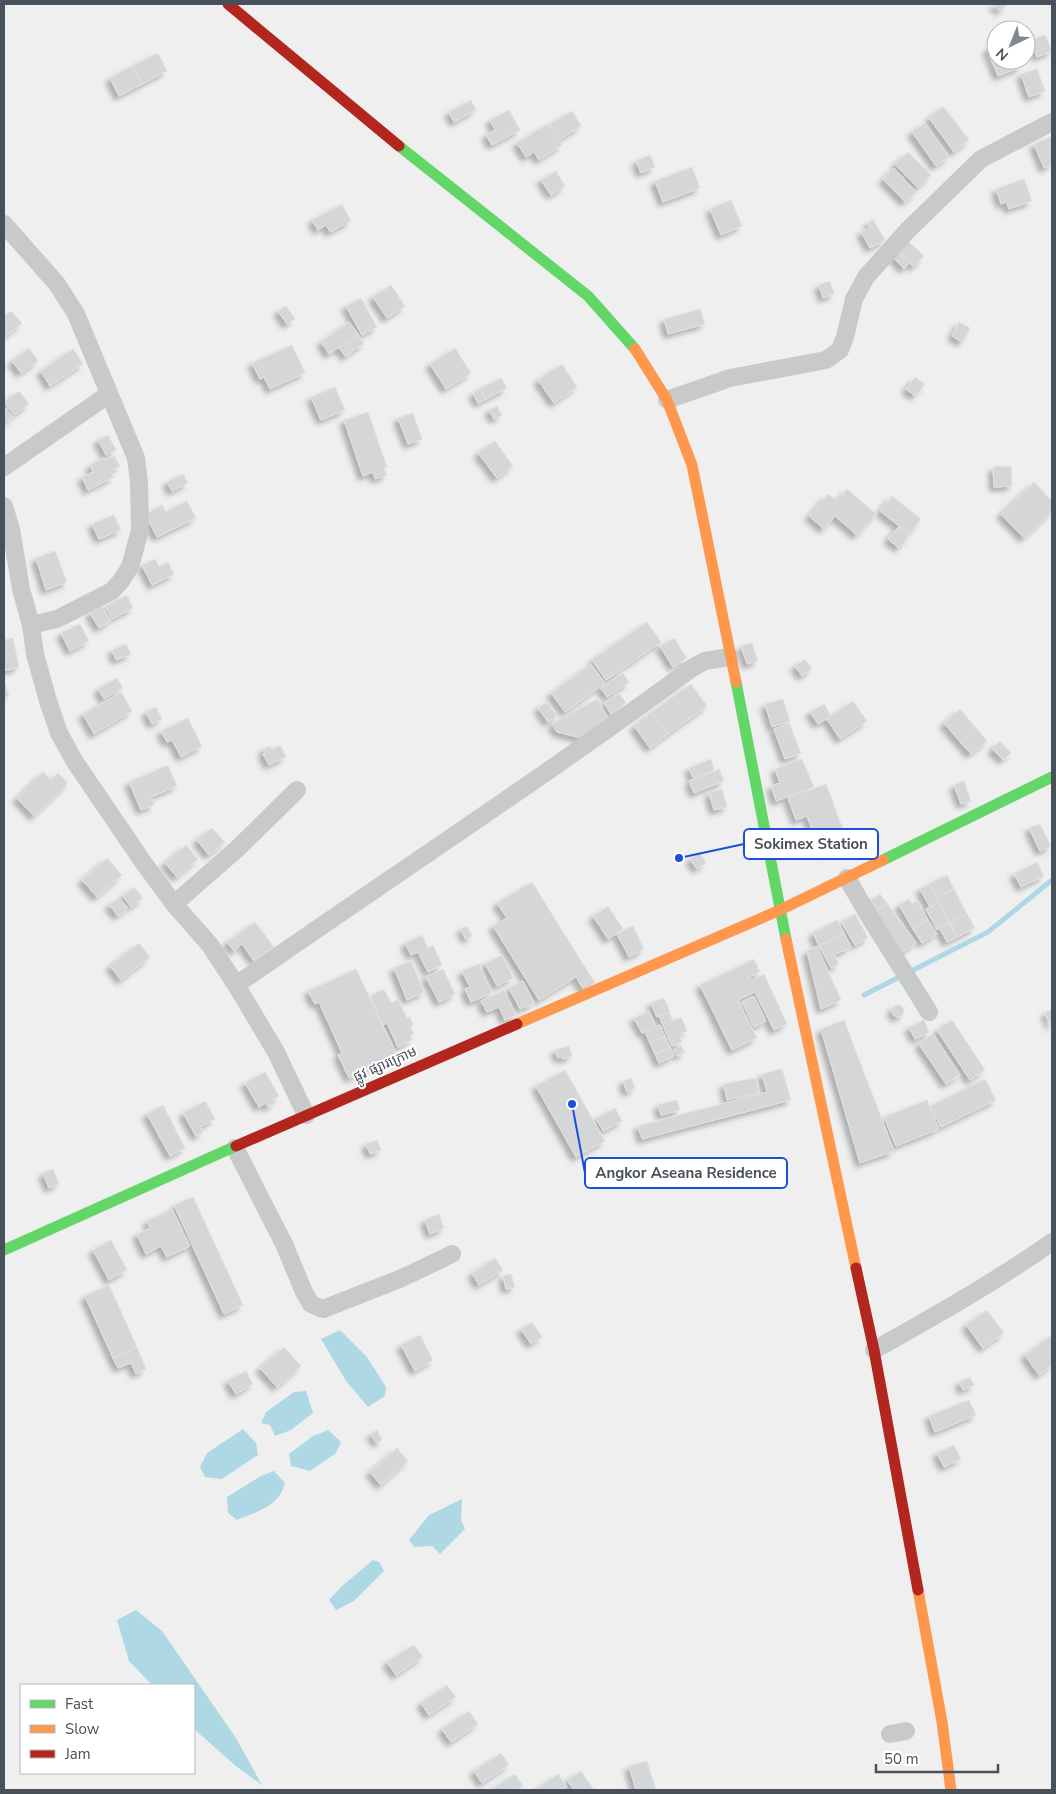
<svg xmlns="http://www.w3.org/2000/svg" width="1056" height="1794" font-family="'Nunito Sans','Noto Sans Khmer',sans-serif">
	<defs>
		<filter id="shadow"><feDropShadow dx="-4.5" dy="4.5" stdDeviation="2.5" flood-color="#0004"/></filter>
	</defs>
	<rect width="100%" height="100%" fill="#efefef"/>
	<path fill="#afd8e5" d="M 340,1330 L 367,1357 L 386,1387 L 385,1396 L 368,1407 L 346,1381 L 321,1339 Z
		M 306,1391 L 313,1413 L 291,1430 L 275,1436 L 270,1425 L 261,1423 L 266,1412 L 294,1392 Z
		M 243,1429 L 256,1443 L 258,1455 L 222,1479 L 205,1477 L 200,1467 L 207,1453 Z
		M 328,1430 L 341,1442 L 336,1453 L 310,1471 L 291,1466 L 289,1454 L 313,1436 Z
		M 274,1471 L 285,1483 C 280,1506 256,1512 237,1520 L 228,1513 L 227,1497 L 261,1476 Z
		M 462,1499 L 461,1520 L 465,1529 L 440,1554 L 432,1546 L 414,1547 L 409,1540 L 429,1515 Z
		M 373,1560 L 379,1562 L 384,1571 L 354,1601 L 336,1610 L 329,1600 L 342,1586 Z
		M 136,1610 L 162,1631 L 236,1738 L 262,1785 L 237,1767 L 194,1729 L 194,1685 L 152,1685 L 129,1661 L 117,1620 Z"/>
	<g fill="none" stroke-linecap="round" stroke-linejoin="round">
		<path stroke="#afd8e5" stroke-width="5" d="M 864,995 L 988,932 L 1052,880"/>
	</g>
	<path fill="#d5d6d8" stroke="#e1e1e2" filter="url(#shadow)" d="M 993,4 L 1007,4 L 1000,11 Z
		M 1045,35 L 1052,51 L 1037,57 L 1031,40 Z
		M 996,45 L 996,60 L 1018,60 L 1021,67 L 998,76 L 987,48 Z
		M 158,53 L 167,71 L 142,84 L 132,66 Z
		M 132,66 L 142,84 L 119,96 L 110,78 Z
		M 1037,69 L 1045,91 L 1029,97 L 1021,74 Z
		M 471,100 L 476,110 L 454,122 L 449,112 Z
		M 943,106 L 969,140 L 954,152 L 929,118 Z
		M 509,110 L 520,130 L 492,145 L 486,135 L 495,130 L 490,120 Z
		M 572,111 L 581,126 L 560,139 L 550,124 Z
		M 925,123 L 949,157 L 936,166 L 912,132 Z
		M 548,124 L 562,145 L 539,160 L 534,152 L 526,157 L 517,143 Z
		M 1052,136 L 1052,164 L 1044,168 L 1034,144 Z
		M 908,152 L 931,175 L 918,188 L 895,164 Z
		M 650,155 L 655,167 L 641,173 L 636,161 Z
		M 692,167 L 700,188 L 663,202 L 655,181 Z
		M 894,168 L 916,192 L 905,202 L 883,179 Z
		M 556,171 L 565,186 L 551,195 L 541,180 Z
		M 1024,179 L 1032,201 L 1009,209 L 1006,202 L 1001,204 L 996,189 Z
		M 731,200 L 742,226 L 721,235 L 710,209 Z
		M 342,204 L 351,221 L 330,232 L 326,225 L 318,230 L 312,220 Z
		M 873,220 L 885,240 L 870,248 L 861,232 L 871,227 L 868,222 Z
		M 908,241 L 924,256 L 914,267 L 898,252 Z
		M 898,252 L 910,263 L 904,269 L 893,257 Z
		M 830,281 L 834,294 L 823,298 L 819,285 Z
		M 391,285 L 405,306 L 387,318 L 373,297 Z
		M 361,298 L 377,327 L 362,335 L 346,306 Z
		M 286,306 L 295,319 L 287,324 L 278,311 Z
		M 700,309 L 705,324 L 668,334 L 664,319 Z
		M 11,311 L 22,323 L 4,338 L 4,317 Z
		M 349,322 L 358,334 L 329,354 L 321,342 Z
		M 959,322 L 970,328 L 962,342 L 952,336 Z
		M 358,334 L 364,344 L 354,350 L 348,341 Z
		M 348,341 L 354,350 L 346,357 L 339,348 Z
		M 292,345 L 305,373 L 270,389 L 264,377 L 260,379 L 252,363 Z
		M 29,348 L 38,361 L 21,373 L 12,361 Z
		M 455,348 L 471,373 L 446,389 L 430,364 Z
		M 73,349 L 83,364 L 50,386 L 41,371 Z
		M 562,364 L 577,387 L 554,403 L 538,380 Z
		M 915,377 L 925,384 L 915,396 L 906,389 Z
		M 501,378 L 507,388 L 486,399 L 480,389 Z
		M 335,387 L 345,410 L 321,420 L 311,397 Z
		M 480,389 L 486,399 L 478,403 L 473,393 Z
		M 19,391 L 29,404 L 14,415 L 4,402 Z
		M 4,406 L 13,417 L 4,423 Z
		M 497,406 L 502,415 L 494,419 L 489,410 Z
		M 368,412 L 387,467 L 384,468 L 387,475 L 375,479 L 373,472 L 363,476 L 344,420 Z
		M 413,413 L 422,439 L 408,444 L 398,418 Z
		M 108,435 L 116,450 L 106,455 L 98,440 Z
		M 495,441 L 513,466 L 497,478 L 478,453 Z
		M 114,456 L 120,466 L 110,471 L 114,477 L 88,490 L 82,477 L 93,472 L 90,465 L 104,458 L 105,460 Z
		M 1011,466 L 1012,486 L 994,487 L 993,467 Z
		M 183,474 L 188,483 L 172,491 L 167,482 Z
		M 1034,482 L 1052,501 L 1052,511 L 1024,538 L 1001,514 Z
		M 847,489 L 876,514 L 857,535 L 835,516 L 824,529 L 809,516 L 828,494 L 837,501 Z
		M 892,496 L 921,519 L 909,534 L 880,511 Z
		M 187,501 L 196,518 L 157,537 L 145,514 L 162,505 L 166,512 Z
		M 114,515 L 121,530 L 99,539 L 92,524 Z
		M 898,527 L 909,536 L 899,548 L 888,539 Z
		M 55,551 L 67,582 L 46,590 L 36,558 Z
		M 155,559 L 159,567 L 168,562 L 174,574 L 152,585 L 142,565 Z
		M 127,595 L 133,608 L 112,619 L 105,606 Z
		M 102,606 L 111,621 L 99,628 L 90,613 Z
		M 647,622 L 661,642 L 606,680 L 592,660 Z
		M 80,624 L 89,641 L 70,651 L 61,633 Z
		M 13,638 L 19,667 L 4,671 L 4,640 Z
		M 674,638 L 687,658 L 673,667 L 660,646 Z
		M 752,643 L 758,661 L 747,664 L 741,646 Z
		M 126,644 L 131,654 L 116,660 L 112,650 Z
		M 805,659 L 812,669 L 802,676 L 795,666 Z
		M 591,664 L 605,683 L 565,712 L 551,693 Z
		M 623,673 L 629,682 L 607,697 L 601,688 Z
		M 117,678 L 123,688 L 104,699 L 98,689 Z
		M 4,681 L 9,696 L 4,697 Z
		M 691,684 L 707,706 L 668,734 L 652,712 Z
		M 121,692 L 132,711 L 94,734 L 83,714 Z
		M 619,693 L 626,703 L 611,714 L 604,703 Z
		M 597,699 L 608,718 L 581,738 L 557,732 L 552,724 Z
		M 783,699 L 790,721 L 772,727 L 765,704 Z
		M 853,701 L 867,721 L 840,739 L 827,719 Z
		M 547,702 L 557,716 L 548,722 L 538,708 Z
		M 824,704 L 831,716 L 818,724 L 810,712 Z
		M 156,707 L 162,719 L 152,724 L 146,712 Z
		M 960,709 L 977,729 L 961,743 L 944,723 Z
		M 652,712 L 668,734 L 650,748 L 634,726 Z
		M 188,718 L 202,746 L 181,757 L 172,740 L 167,742 L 161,731 Z
		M 789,723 L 801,753 L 785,759 L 774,729 Z
		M 977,729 L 987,741 L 971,754 L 961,743 Z
		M 1000,741 L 1011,753 L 1003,760 L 992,749 Z
		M 280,745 L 286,757 L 269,765 L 263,754 L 265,753 L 263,749 L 270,746 L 272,750 Z
		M 711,759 L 714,770 L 693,778 L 689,768 Z
		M 802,759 L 814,787 L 776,801 L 771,786 L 780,783 L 775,769 Z
		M 168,765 L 177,786 L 151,797 L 154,805 L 141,810 L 129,782 Z
		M 719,769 L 724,781 L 694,793 L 689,781 Z
		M 43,772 L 51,780 L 58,773 L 68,783 L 34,816 L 17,798 Z
		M 964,781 L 971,801 L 961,804 L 954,785 Z
		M 826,784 L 848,843 L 821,853 L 807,816 L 796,820 L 788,798 Z
		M 722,789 L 727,807 L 714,810 L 709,793 Z
		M 1040,824 L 1051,846 L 1040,851 L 1029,828 Z
		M 212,828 L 225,842 L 209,855 L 197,840 Z
		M 186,845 L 198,859 L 177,877 L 165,863 Z
		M 700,853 L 706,863 L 697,869 L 690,859 Z
		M 107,858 L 122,875 L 97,897 L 82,880 Z
		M 1037,862 L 1044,876 L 1021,887 L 1014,874 Z
		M 947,875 L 954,889 L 937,898 L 929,884 Z
		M 532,882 L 595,983 L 584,990 L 576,977 L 539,1000 L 493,926 L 507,918 L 497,903 Z
		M 929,884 L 939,902 L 930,907 L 920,889 Z
		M 134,887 L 143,898 L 131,907 L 123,896 Z
		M 954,889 L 967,914 L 950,923 L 937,898 Z
		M 880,894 L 887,903 L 872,914 L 865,905 Z
		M 119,898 L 128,908 L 118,916 L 109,905 Z
		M 909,899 L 912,904 L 917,901 L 928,920 L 913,929 L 899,905 Z
		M 939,902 L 950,923 L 937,930 L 926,909 Z
		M 887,903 L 916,943 L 898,955 L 870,916 Z
		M 608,906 L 623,929 L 608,939 L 593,916 Z
		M 855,914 L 868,938 L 855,945 L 841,922 Z
		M 967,914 L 975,928 L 957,937 L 950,923 Z
		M 837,920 L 844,933 L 819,946 L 813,933 Z
		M 928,920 L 937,934 L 922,943 L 913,929 Z
		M 255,922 L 274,947 L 254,961 L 242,944 L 234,951 L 227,942 Z
		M 950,923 L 957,937 L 947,942 L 940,929 Z
		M 467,926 L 472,936 L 466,939 L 461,929 Z
		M 633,926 L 644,949 L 629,957 L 617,934 Z
		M 844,933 L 851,947 L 834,955 L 839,964 L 831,968 L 819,946 Z
		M 422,935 L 428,948 L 433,945 L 442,965 L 428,972 L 418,952 L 411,955 L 405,943 Z
		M 139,943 L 150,957 L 121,980 L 110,966 Z
		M 817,946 L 841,1000 L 821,1009 L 807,951 Z
		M 502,955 L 513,978 L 497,986 L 485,963 Z
		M 754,959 L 760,972 L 749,977 L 751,981 L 764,974 L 787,1024 L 774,1030 L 755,992 L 738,1000 L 757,1038 L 732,1050 L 700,985 Z
		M 411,961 L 424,992 L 407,1000 L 394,968 Z
		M 479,964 L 492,993 L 471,1002 L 465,989 L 470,987 L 462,971 Z
		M 356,969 L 397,1055 L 349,1078 L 338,1055 L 342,1053 L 319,1002 L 315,1004 L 308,991 Z
		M 443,969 L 455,994 L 439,1002 L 426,977 Z
		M 523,981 L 534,1003 L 520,1009 L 509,988 Z
		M 384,989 L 391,1003 L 398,1000 L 407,1018 L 410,1017 L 413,1025 L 410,1026 L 414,1034 L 410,1036 L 412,1040 L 398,1047 L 387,1023 L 383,1025 L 370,996 Z
		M 504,990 L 516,1015 L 505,1020 L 499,1007 L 487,1012 L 481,1001 Z
		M 754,996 L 766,1021 L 754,1027 L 742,1002 Z
		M 664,998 L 670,1012 L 657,1017 L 651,1003 Z
		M892 1011a6 6 0 1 1 12 0a6 6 0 1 1-12 0Z
		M 1052,1009 L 1052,1027 L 1045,1013 Z
		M 649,1011 L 656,1027 L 642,1033 L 634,1018 Z
		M 669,1012 L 673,1021 L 681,1017 L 687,1031 L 679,1035 L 682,1042 L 672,1046 L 659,1016 Z
		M 844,1020 L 894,1151 L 860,1163 L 821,1029 Z
		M 924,1020 L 929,1032 L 915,1039 L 909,1027 Z
		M 952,1020 L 985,1070 L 970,1080 L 937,1030 Z
		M 660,1025 L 665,1036 L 650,1043 L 645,1032 Z
		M 933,1034 L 960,1075 L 946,1084 L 919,1044 Z
		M 665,1036 L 670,1047 L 655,1054 L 650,1043 Z
		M 681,1045 L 685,1052 L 677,1056 L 674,1050 Z
		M 569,1046 L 572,1056 L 562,1059 L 562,1056 L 558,1058 L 555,1050 Z
		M 670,1047 L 674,1056 L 659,1063 L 655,1054 Z
		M 782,1069 L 791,1100 L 642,1139 L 638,1126 L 767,1092 L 762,1074 Z
		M 565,1070 L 605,1141 L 576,1157 L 536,1086 Z
		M 265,1072 L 279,1096 L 272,1099 L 275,1103 L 268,1107 L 266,1103 L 259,1107 L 245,1083 Z
		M 631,1078 L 635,1088 L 627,1092 L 623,1081 Z
		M 756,1078 L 759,1093 L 727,1100 L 724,1084 Z
		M 985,1079 L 996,1100 L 941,1127 L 930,1106 Z
		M 677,1100 L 680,1110 L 661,1115 L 658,1105 Z
		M 927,1100 L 939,1129 L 896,1146 L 884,1117 Z
		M 205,1101 L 215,1119 L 200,1127 L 203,1132 L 196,1136 L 183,1113 Z
		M 163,1105 L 185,1148 L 170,1156 L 147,1114 Z
		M 615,1108 L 622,1121 L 603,1131 L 596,1118 Z
		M 377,1140 L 381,1150 L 370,1154 L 366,1144 Z
		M 53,1169 L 59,1184 L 49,1188 L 43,1173 Z
		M 193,1197 L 243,1305 L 224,1314 L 174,1205 Z
		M 172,1209 L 190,1246 L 167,1257 L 161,1246 L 146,1254 L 137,1234 L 150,1228 L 147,1221 Z
		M 439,1214 L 444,1228 L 430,1234 L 425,1220 Z
		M 111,1240 L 127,1270 L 109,1280 L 93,1250 Z
		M 495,1258 L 503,1270 L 479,1285 L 472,1273 Z
		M 511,1274 L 515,1287 L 506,1289 L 503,1276 Z
		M 109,1285 L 137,1347 L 113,1358 L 85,1296 Z
		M 987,1310 L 1004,1333 L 983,1348 L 966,1325 Z
		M 532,1322 L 542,1337 L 531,1344 L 521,1329 Z
		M 420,1335 L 433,1360 L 415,1371 L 401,1345 Z
		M 1052,1335 L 1052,1365 L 1039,1375 L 1025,1355 Z
		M 137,1347 L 146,1369 L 136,1374 L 131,1363 L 118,1368 L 113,1358 Z
		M 284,1347 L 301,1366 L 277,1387 L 260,1368 Z
		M 246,1371 L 253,1384 L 236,1394 L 228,1381 Z
		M 970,1377 L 974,1385 L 963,1390 L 959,1382 Z
		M 969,1400 L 976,1415 L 935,1432 L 929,1416 Z
		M 377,1430 L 382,1440 L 377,1443 L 371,1434 Z
		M 954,1445 L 961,1459 L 944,1467 L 937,1453 Z
		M 397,1448 L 408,1461 L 381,1485 L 370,1472 Z
		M 414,1645 L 423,1657 L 396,1675 L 387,1662 Z
		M 447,1685 L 456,1697 L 429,1715 L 421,1703 Z
		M 469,1711 L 478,1724 L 451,1742 L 442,1729 Z
		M 501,1753 L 509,1765 L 482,1783 L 474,1771 Z
		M 647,1761 L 656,1790 L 636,1790 L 629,1766 Z
		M 581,1771 L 594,1790 L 574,1790 L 567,1780 Z
		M 515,1774 L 523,1786 L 517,1790 L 490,1790 Z
		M 558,1774 L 567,1787 L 562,1790 L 539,1790 L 538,1788 Z"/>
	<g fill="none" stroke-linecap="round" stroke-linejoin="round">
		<path stroke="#c7c9ca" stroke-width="18" d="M 4,224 L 57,284 L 76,314 L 136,458 L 139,482 L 140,530 L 130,567 L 121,581 L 112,591 L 57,619 L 31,625
			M 667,400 L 730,378 L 826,360 L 840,350 L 845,337 L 854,299 L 866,277 L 908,230 L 981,159 L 1052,122
			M 4,467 L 109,394
			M 4,506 L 11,529 L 21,589 L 31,625 L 35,654 L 48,701 L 59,733 L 75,762 L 143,862 L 174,904 L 210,945 L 236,985 L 276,1052 L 306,1115
			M 847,878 L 866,911 L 929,1012
			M 174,904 L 237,849 L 297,790
			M 236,985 C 388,879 543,778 692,668 L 705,661 L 730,657
			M 235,1148 L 284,1244 L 304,1292 L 311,1304 L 323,1309 L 402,1278 L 452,1254
			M 874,1350 C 935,1316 995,1282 1052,1242
			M 890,1734 L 906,1731"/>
		<path stroke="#63d668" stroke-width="11" d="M 399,146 L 588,296 L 635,349
			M 736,682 L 786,939
			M 883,860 L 1052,777
			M 4,1250 L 236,1146"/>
		<path stroke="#ff974d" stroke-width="11" d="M 635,349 L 667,400 L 692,465 L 736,682
			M 786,939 L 856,1268
			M 517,1024 L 780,910 L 883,860
			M 918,1590 L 942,1722 L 951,1790"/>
		<path stroke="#b3261e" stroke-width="11" d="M 228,4 L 399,146
			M 236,1146 L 517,1024
			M 856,1268 L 874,1350 L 918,1590"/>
	</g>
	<g text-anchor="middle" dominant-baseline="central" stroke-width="4" stroke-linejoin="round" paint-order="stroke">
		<g font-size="14" fill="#485059" stroke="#fff">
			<text transform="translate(385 1064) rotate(-24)">ផ្លូវ ផ្សារក្រោម</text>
		</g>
	</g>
	<path fill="none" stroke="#1d4ed8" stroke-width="2" d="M679 858L744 844M572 1104L585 1173"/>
	<g fill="#1d4ed8" stroke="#fff" stroke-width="2">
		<circle cx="679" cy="858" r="5"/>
		<circle cx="572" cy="1104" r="5"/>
	</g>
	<g fill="#fff" stroke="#1d4ed8" stroke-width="2">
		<rect x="744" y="829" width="134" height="30" rx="5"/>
		<rect x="585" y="1158" width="202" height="30" rx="5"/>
	</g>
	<g font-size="15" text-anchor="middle" font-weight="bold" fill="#485059">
		<text x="811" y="849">Sokimex Station</text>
		<text x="686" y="1178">Angkor Aseana Residence</text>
	</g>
	<rect width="1056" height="1794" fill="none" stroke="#485059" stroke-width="10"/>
	<rect x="20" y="1684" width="175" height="90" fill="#ffffff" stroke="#b6b9bd"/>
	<rect x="30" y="1700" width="25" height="8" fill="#63d668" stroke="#b6b9bd"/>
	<text x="65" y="1709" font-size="15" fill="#485059">Fast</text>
	<rect x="30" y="1725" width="25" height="8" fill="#ff974d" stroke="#b6b9bd"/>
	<text x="65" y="1734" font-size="15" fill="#485059">Slow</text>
	<rect x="30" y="1750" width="25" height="8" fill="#b3261e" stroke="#b6b9bd"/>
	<text x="65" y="1759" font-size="15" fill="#485059">Jam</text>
	<g transform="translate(1011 45) rotate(223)"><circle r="24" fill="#ffffff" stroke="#b6b9bd"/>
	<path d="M0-4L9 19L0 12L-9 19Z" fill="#82888e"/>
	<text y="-8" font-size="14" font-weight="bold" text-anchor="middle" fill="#485059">N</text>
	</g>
	<path d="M876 1764v8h122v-8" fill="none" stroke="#485059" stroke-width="2.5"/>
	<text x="884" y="1764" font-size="15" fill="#485059" stroke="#ffffff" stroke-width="4" paint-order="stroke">50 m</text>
</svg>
